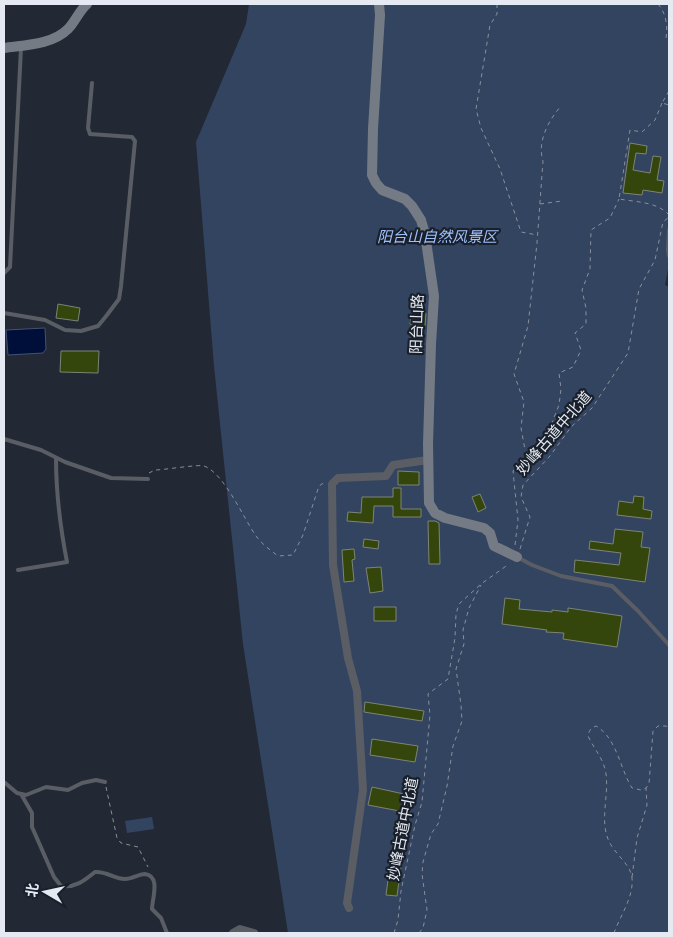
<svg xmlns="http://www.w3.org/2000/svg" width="673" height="937" font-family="'Zilla Slab','Noto Sans SC',serif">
	<rect width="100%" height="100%" fill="#222935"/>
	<path fill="#334461" d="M 249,4 L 669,4 L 669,264 L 665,285 L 669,287 L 669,933 L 288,933 L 243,644 L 214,366 L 196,142 L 246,24 Z
		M 152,817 L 154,829 L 127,833 L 125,821 Z"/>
	<path fill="#000f39" stroke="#455170" d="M 45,328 L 46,349 L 43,353 L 8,355 L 6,330 Z"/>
	<path fill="#34460b" stroke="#7d8474" d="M 630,143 L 647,146 L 646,154 L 636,153 L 633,170 L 650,173 L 653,156 L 661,157 L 657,180 L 664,181 L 662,193 L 643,190 L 642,195 L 623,193 Z
		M 414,298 L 421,299 L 419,312 L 426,313 L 425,326 L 410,324 Z
		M 58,304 L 80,308 L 78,321 L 56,318 Z
		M 61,351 L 99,351 L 98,373 L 60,372 Z
		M 398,471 L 419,472 L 419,485 L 398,485 Z
		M 393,488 L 401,488 L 401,509 L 421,509 L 421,517 L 393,517 L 393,506 L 374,506 L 373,523 L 347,521 L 348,512 L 361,513 L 362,497 L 393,497 Z
		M 480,494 L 486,508 L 478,512 L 472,497 Z
		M 634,496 L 644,497 L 643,509 L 652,511 L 651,519 L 617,515 L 619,501 L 633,503 Z
		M 428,521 L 435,521 L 439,523 L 440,564 L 429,564 Z
		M 615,529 L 643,532 L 641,547 L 650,548 L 645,582 L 574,572 L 575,560 L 619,565 L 621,553 L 589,549 L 590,541 L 613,544 Z
		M 364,539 L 379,541 L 378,549 L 363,547 Z
		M 354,549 L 355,559 L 352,560 L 354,581 L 344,582 L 342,550 Z
		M 381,567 L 383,591 L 370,593 L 366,568 Z
		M 505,598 L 520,600 L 519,609 L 552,612 L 552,610 L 568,612 L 568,608 L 622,616 L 617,647 L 563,639 L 564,633 L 546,632 L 547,630 L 502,624 Z
		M 374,607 L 396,607 L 396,621 L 374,621 Z
		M 365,702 L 424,711 L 422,721 L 364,712 Z
		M 372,739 L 418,746 L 415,762 L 370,755 Z
		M 372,787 L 413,796 L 410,813 L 368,805 Z
		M 390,865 L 401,866 L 397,896 L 386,895 Z"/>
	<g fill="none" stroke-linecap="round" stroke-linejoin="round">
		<path stroke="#8a909a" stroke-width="1" stroke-dasharray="4 4" stroke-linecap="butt" d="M 497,4 L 497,14 L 490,25 L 476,109 L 481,128 L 500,169 L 521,232 L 537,235
			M 658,4 C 666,13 668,26 666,38 L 669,38
			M 669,91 L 662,103 L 669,105
			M 662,103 L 655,120 L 642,132 L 630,130 L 619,199 C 636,202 658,202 669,215
			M 540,204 L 562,201
			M 526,455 L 521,428 L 524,402 L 514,374 L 528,326 L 537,243 L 543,161 C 537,142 548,121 561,106
			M 149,473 L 155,470 C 163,470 200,464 204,466 C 224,473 244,519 256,536 C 262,544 270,550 278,556 L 293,555 L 303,535 L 319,486 L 325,482
			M 515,545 L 518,520 L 513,471 L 526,456 L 545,440 L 559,405 L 561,389 L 559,373 L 573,367 L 581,350 L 575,333 L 586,324 L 586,308 L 582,290 L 590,269 L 591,230 L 610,218 L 619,199
			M 520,549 L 530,517 L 521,497 L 523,485 L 550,456 L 571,427 L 592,408 L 628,353 L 639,289 L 655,260 L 663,222 L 669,217
			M 106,787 L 117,838 L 121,843 L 138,847 L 148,867
			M 632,877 L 637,838 L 647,805 L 646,788
			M 394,933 L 398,920 L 401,891 L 415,825 L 422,802 L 430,715 L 428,694 L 448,679 L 455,638 L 456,614 L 459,604 L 481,584 L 509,564
			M 419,933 L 423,928 L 427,910 L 422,874 L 423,862 L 431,834 L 438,824 L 447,786 L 453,746 L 462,721 L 461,705 L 456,669 L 464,644 L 463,630 L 469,608 L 481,585
			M 614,933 C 620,916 634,897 632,878 C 631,864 613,853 608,839 C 600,819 609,795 606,774 C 604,759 594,749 588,736 C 589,730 591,728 596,726 C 617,738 620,769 632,788 L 641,790 L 646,788 L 649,784 L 653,731 L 658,726 L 666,726 L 669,728"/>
		<path stroke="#5a5d64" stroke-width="4" d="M 669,230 L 668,250 L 669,256
			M 4,273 L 10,267 L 21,48
			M 4,313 L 45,320 L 65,330 L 81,331 L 98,326 L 107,315 L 119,299 L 121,286 L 135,141 L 132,137 L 90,134 L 88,128 L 92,83
			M 4,439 L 41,450 L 65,462 L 111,478 L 148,479
			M 519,558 L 532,565 L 561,576 L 612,586 L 638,611 L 669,645
			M 18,570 L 67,562 C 60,526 56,494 56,458
			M 4,782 L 17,793 L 26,795 L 46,787 L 68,790 L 82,783 L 96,780 L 105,782
			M 21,794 L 32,813 L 32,827 L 54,877 L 61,886 C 75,888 84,881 95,872 C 106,871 115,879 125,879 C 132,879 139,874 145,874 C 161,876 152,899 152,909 L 161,918 L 167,933"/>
		<path stroke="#5a5d64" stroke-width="8" d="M 349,908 L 347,903 L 363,790 L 357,691 L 348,658 L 333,565 L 332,484 L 338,478 L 386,476 L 393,465 L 428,460
			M 233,933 L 240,929 L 254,933"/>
		<path stroke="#757b84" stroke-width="10" d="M 379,4 L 380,15 L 373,129 L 372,175 L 376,183 L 382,190 L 405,199 L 412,206 L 421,220 L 425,234 L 434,296 L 431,344 L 428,444 L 429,503 L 435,513 L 445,518 L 484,528 L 490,533 L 494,546 L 517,557
			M 4,48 C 24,45 52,45 68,29 C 75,22 79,11 87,4"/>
	</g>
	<g text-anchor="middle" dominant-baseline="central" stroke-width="4.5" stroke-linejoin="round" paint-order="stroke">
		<g font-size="15" font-style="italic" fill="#9ec1fc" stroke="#19202b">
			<text x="437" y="237">阳台山自然风景区</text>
		</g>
		<g font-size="15" fill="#e5eaf2" stroke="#19202b">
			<text transform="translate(417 324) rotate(-88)">阳台山路</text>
			<text transform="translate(554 433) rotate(-49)">妙峰古道中北道</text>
			<text transform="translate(403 829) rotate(-79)">妙峰古道中北道</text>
		</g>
	</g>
	<rect width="673" height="937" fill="none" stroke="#e5eaf2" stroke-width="10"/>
	<g transform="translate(45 892) rotate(279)" stroke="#19202b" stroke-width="4" paint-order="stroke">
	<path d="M0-4L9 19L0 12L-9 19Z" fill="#e5eaf2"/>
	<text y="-8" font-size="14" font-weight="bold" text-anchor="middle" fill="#e5eaf2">北</text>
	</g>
</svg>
